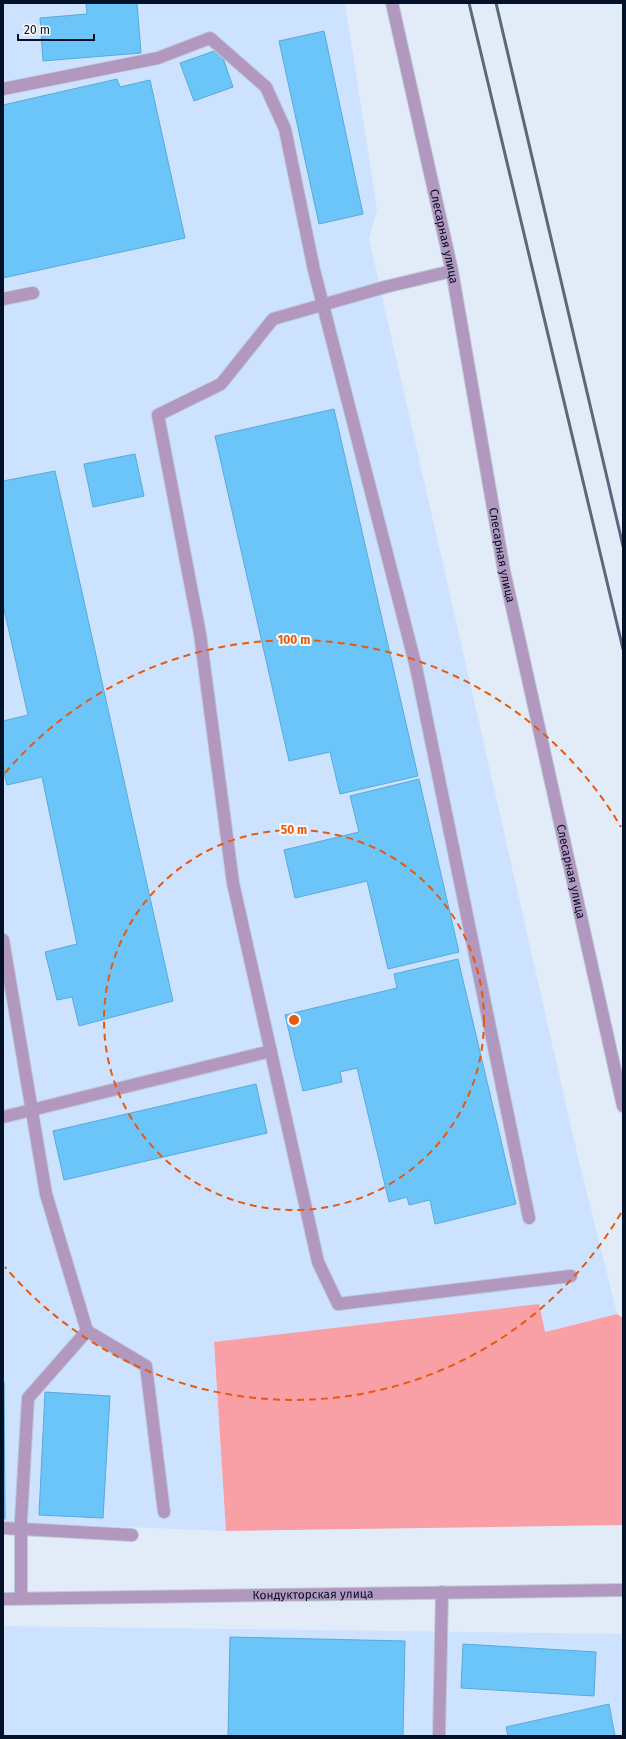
<svg xmlns="http://www.w3.org/2000/svg" width="626" height="1739" font-family="'Fira Sans',sans-serif">
	<rect width="100%" height="100%" fill="#e2ecf9"/>
	<path fill="#cce2ff" d="M 3,3 L 345,3 L 377,209 L 369,239 L 579,1162 L 617,1314 L 544,1332 L 539,1305 L 214,1342 L 226,1531 L 3,1522 Z
		M 3,1626 L 623,1634 L 623,1736 L 3,1736 Z"/>
	<path fill="#f8a0a6" d="M 539,1304 L 545,1332 L 617,1314 L 623,1318 L 623,1525 L 226,1531 L 214,1342 Z"/>
	<path fill="#6bc5f8" stroke="#58aad8" d="M 86,3 L 137,3 L 141,53 L 43,61 L 40,18 L 87,14 Z
		M 324,31 L 363,214 L 319,224 L 279,41 Z
		M 220,49 L 233,87 L 194,101 L 180,63 Z
		M 117,79 L 120,87 L 150,80 L 185,238 L 3,278 L 3,105 Z
		M 334,409 L 418,776 L 340,794 L 330,752 L 289,761 L 215,436 Z
		M 135,454 L 144,496 L 93,507 L 84,464 Z
		M 55,471 L 173,1001 L 79,1026 L 72,997 L 57,1000 L 45,952 L 77,944 L 42,777 L 7,785 L 3,769 L 3,721 L 28,715 L 3,605 L 3,481 Z
		M 419,779 L 459,952 L 388,969 L 367,881 L 295,898 L 284,850 L 359,832 L 350,796 Z
		M 458,959 L 516,1204 L 435,1224 L 430,1200 L 409,1205 L 407,1197 L 389,1202 L 357,1068 L 340,1072 L 342,1082 L 303,1091 L 285,1015 L 397,988 L 394,974 Z
		M 256,1084 L 267,1133 L 64,1180 L 53,1131 Z
		M 4,1382 L 5,1519 L 3,1519 L 3,1382 Z
		M 45,1392 L 110,1396 L 103,1518 L 39,1515 Z
		M 230,1637 L 405,1641 L 403,1736 L 228,1736 Z
		M 463,1644 L 596,1652 L 594,1696 L 461,1688 Z
		M 609,1704 L 615,1736 L 508,1736 L 506,1727 Z"/>
	<g fill="none" stroke-linecap="round" stroke-linejoin="round">
		<g stroke="#bec9d8" stroke-width="14">
			<g id="minor">
				<path id="s1" d="M 392,3 L 452,271 L 504,571 L 623,1106"/>
				<path d="M 3,89 L 158,58 L 210,38 L 266,87 L 285,129 L 314,270 L 416,667 L 529,1218"/>
				<path d="M 452,271 L 385,287 L 273,319 L 221,384 L 158,415 L 200,634 L 233,883 L 318,1262 L 338,1304 L 571,1276"/>
				<path d="M 3,299 L 33,293"/>
				<path d="M 3,940 L 46,1194 L 87,1331 L 146,1366 L 164,1512"/>
				<path d="M 3,1117 L 271,1051"/>
				<path d="M 3,1528 L 132,1535"/>
				<path d="M 21,1598 L 21,1520 L 28,1398 L 87,1331"/>
				<path id="s2" d="M 3,1599 L 623,1590"/>
				<path d="M 439,1736 L 442,1592"/>
			</g>
		</g>
		<use href="#minor" stroke="#b297be" stroke-width="12"/>
		<path stroke="#5b687b" stroke-width="3" d="M 469,3 L 623,649
			M 496,3 L 623,546"/>
	</g>
	<g fill="none" stroke="#e8590c" stroke-width="2" stroke-dasharray="7 5">
		<circle cx="294" cy="1020" r="190"/>
		<path d="M621 1213A380 380 0 0 1 5 1267M5 773A380 380 0 0 1 621 827"/>
	</g>
	<g text-anchor="middle" dominant-baseline="central" stroke-width="4" stroke-linejoin="round" paint-order="stroke">
		<g font-size="12" fill="#021128" stroke="#f8f8f8">
			<text stroke="none"><textPath href="#s1" startOffset="239">Слесарная улица</textPath></text>
			<text stroke="none"><textPath href="#s1" startOffset="563">Слесарная улица</textPath></text>
			<text stroke="none"><textPath href="#s1" startOffset="887">Слесарная улица</textPath></text>
			<text stroke="none"><textPath href="#s2" startOffset="310">Кондукторская улица</textPath></text>
		</g>
	</g>
	<circle cx="294" cy="1020" r="6" fill="#e8590c" stroke="#f8f8f8" stroke-width="2"/>
	<g font-size="12" text-anchor="middle" font-weight="bold" fill="#e8590c" stroke="#f8f8f8" stroke-width="4" stroke-linejoin="round" paint-order="stroke">
		<text x="294" y="644">100 m</text>
		<text x="294" y="834">50 m</text>
	</g>
	<rect width="626" height="1739" fill="none" stroke="#021128" stroke-width="8"/>
	<path d="M18 34v6h76v-6" fill="none" stroke="#021128" stroke-width="2"/>
	<text x="24" y="34" font-size="12" fill="#021128" stroke="#f8f8f8" stroke-width="3" paint-order="stroke">20 m</text>
</svg>
